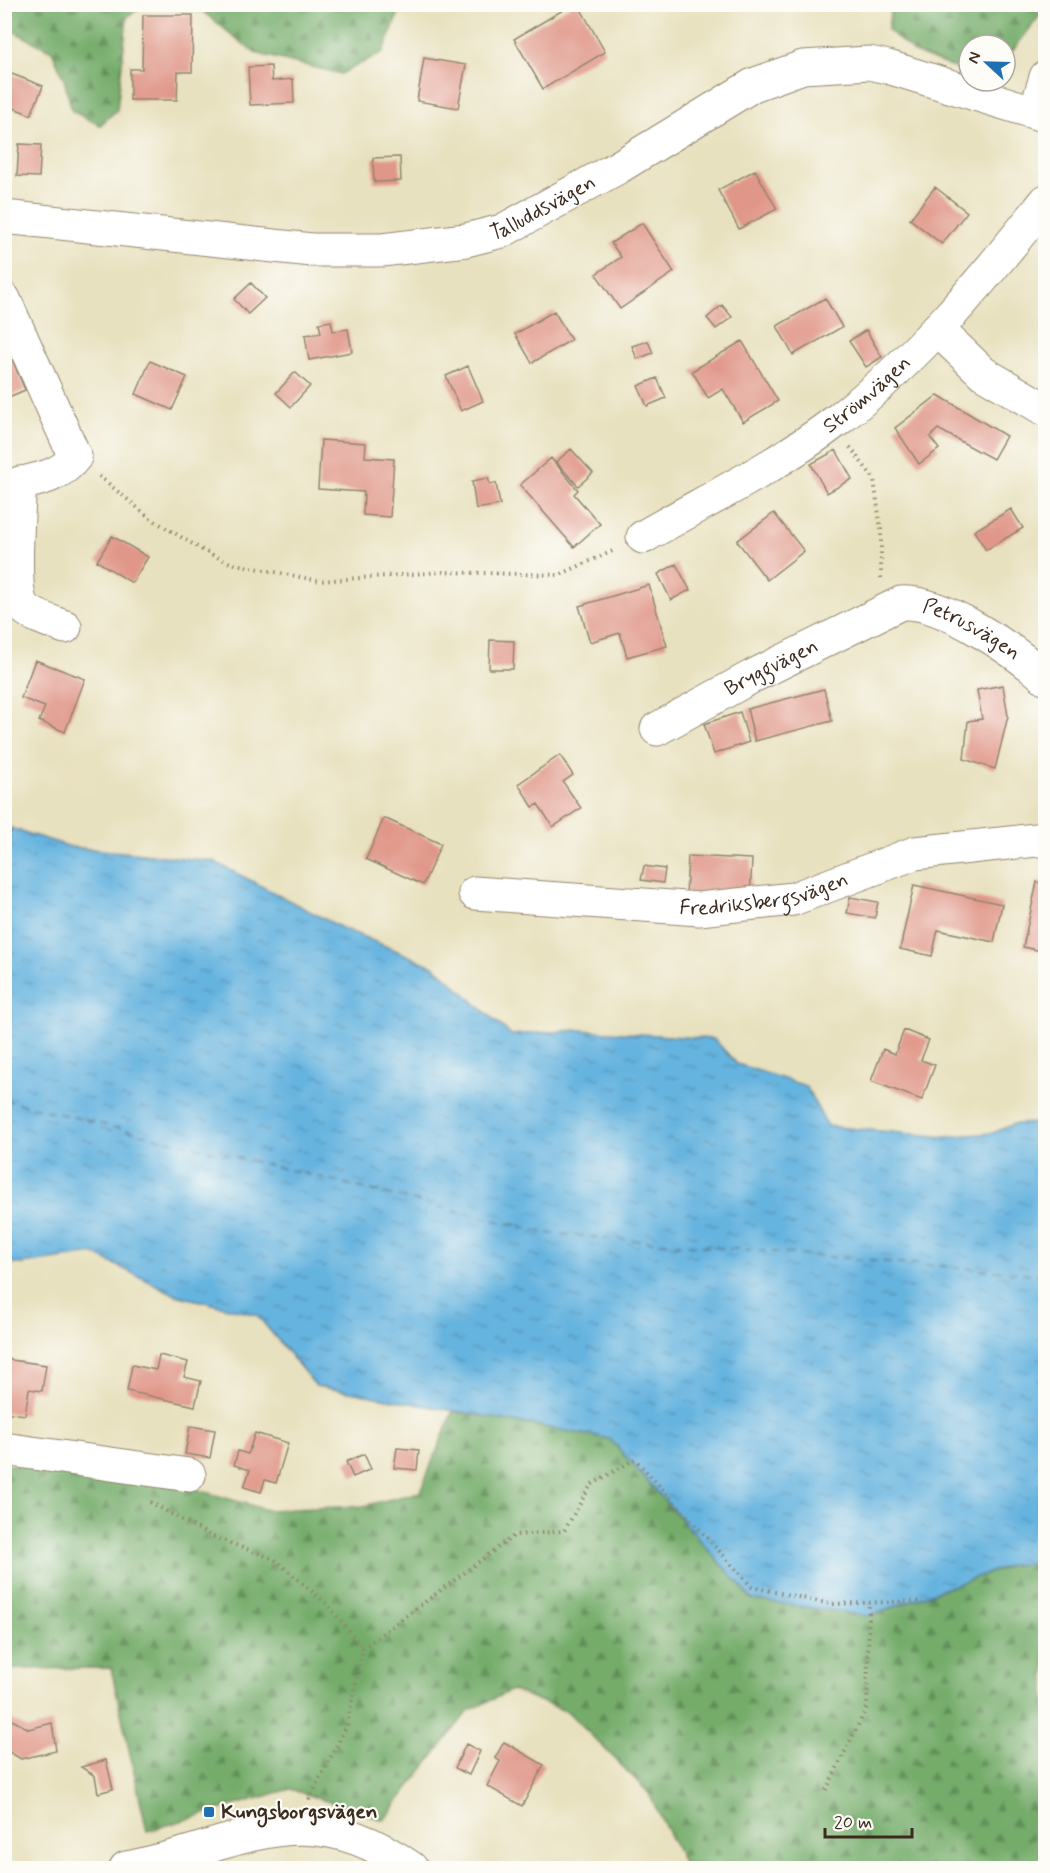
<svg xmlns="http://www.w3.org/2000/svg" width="1050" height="1873" font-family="Mynerve,sans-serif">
	<defs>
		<pattern id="forest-firs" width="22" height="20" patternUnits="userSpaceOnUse" patternTransform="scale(1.5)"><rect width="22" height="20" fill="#74ac6a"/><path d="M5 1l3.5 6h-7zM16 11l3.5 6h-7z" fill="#608c57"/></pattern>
		<pattern id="water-ripples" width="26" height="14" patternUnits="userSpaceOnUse" patternTransform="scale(1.5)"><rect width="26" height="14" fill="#65b3df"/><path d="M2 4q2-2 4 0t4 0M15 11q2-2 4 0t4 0" fill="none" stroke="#5492b4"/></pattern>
	</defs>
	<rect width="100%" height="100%" fill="#fdfcf7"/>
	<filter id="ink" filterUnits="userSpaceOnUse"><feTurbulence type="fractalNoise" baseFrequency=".0167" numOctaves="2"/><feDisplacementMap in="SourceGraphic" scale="12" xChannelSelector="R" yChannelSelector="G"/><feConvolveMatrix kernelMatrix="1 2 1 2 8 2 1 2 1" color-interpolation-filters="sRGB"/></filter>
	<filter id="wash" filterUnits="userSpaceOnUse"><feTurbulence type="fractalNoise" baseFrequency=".008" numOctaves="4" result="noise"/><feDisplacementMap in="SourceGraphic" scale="24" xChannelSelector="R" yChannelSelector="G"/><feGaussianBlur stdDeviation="1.35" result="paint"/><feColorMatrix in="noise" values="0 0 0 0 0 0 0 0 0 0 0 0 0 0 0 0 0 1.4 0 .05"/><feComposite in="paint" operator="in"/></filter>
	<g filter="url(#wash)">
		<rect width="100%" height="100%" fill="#e8e1bf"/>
		<path fill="url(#forest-firs)" stroke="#586b44" stroke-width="1.5" d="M 4,5 L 5,4 L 402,5 L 383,52 L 341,74 L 255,53 L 202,11 L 143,6 L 127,17 L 117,110 L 100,125 L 72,111 L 64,79 L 52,51 L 5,27 Z
			M 891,5 L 1045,4 L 1046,7 L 1005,61 L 1005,45 L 969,45 L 969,74 L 914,52 L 888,30 Z
			M 453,1411 L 610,1439 L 753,1600 L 870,1616 L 1010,1565 L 1045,1563 L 1045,1853 L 1029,1868 L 686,1868 L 648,1792 L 568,1712 L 512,1690 L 468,1711 L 384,1820 L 290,1789 L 147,1831 L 111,1668 L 5,1669 L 5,1464 L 192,1488 L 267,1510 L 363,1506 L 420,1492 Z"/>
		<path fill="url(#water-ripples)" stroke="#506e7e" stroke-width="1.5" d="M 4,826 L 71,847 L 213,861 L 340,927 L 435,967 L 511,1035 L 579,1030 L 714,1039 L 737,1064 L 806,1086 L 827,1126 L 945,1137 L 993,1133 L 1014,1124 L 1045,1123 L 1045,1563 L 1010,1565 L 869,1616 L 753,1600 L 610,1439 L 316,1386 L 257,1315 L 176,1295 L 94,1254 L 22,1264 L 5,1263 Z"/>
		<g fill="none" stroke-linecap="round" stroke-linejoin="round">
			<path stroke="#4a5a62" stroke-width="1.5" stroke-dasharray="8 6" stroke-linecap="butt" d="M 4,1100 L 546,1233 L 1046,1275"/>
		</g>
		<g id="blocks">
			<path fill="#e09789" d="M 573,4 L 578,4 L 605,52 L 543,89 L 514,39 Z
				M 143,15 L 193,15 L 192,72 L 178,72 L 177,100 L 130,100 L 130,69 L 142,69 Z
				M 424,58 L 466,65 L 458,108 L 417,101 Z
				M 271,66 L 272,81 L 293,79 L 294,103 L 250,105 L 248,67 Z
				M 4,71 L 43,86 L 31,115 L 4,104 Z
				M 19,144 L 41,145 L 39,177 L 17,176 Z
				M 400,157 L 401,181 L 374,182 L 373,158 Z
				M 755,170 L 777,209 L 739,229 L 718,190 Z
				M 935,187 L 967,212 L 942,244 L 910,219 Z
				M 642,223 L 674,272 L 620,309 L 596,274 L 621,257 L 611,243 Z
				M 251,283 L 265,298 L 248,314 L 234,299 Z
				M 825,298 L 842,327 L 793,355 L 777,326 Z
				M 722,305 L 732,317 L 716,329 L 707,318 Z
				M 554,311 L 571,340 L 532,363 L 515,334 Z
				M 331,321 L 333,331 L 348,329 L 352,352 L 309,360 L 305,335 L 321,333 L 319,323 Z
				M 866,330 L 882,357 L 866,367 L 849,341 Z
				M 648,341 L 653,353 L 637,359 L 632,346 Z
				M 742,341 L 778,401 L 743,422 L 723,389 L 708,398 L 692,371 Z
				M 12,359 L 25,390 L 4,399 L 4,362 Z
				M 150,361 L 187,377 L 172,410 L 136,394 Z
				M 468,366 L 483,401 L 461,411 L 446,376 Z
				M 295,372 L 310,386 L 291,407 L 276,393 Z
				M 657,378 L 666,398 L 647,406 L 638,386 Z
				M 938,395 L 1006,436 L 993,459 L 938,429 L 930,437 L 939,449 L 919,464 L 895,428 Z
				M 321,440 L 366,443 L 365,457 L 394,459 L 390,517 L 363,515 L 364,492 L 318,489 Z
				M 571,449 L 593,473 L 578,486 L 556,462 Z
				M 836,450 L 852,479 L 827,493 L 811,464 Z
				M 551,458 L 578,490 L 574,494 L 600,524 L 574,547 L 520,485 Z
				M 488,478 L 490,484 L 496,483 L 500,505 L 476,509 L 472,481 Z
				M 1011,509 L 1023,528 L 986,550 L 974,531 Z
				M 774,513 L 804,551 L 767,580 L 737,541 Z
				M 112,536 L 148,557 L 132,583 L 97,561 Z
				M 676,564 L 690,590 L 671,600 L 658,574 Z
				M 649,585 L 667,646 L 627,657 L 620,633 L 590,642 L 579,606 Z
				M 490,640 L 514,641 L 513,669 L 489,669 Z
				M 35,660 L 85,679 L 65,732 L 39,721 L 45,707 L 21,698 Z
				M 1003,685 L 1008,716 L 995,769 L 964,759 L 968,721 L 982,719 L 977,690 Z
				M 824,689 L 832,721 L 755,741 L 747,709 Z
				M 740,712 L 749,742 L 714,754 L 704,724 Z
				M 560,755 L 573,775 L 563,782 L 581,808 L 553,827 L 538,804 L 533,807 L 518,784 Z
				M 384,818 L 441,844 L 423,885 L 366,859 Z
				M 688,856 L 752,859 L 750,899 L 686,896 Z
				M 644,866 L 665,869 L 663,883 L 641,880 Z
				M 1037,882 L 1046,884 L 1046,952 L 1023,947 Z
				M 914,885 L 1002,904 L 994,942 L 938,930 L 932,956 L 900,949 Z
				M 850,897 L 878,902 L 875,918 L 847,913 Z
				M 904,1030 L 929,1040 L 921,1060 L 935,1065 L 922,1100 L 871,1081 L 883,1049 L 895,1054 Z
				M 159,1355 L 188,1362 L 184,1377 L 201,1381 L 195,1406 L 127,1391 L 132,1365 L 156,1370 Z
				M 4,1359 L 46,1365 L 42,1391 L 29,1389 L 25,1415 L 4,1412 Z
				M 190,1426 L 215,1430 L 210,1458 L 185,1454 Z
				M 255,1433 L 288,1443 L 276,1483 L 265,1480 L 261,1492 L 244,1487 L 250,1470 L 234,1465 L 238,1451 L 248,1454 Z
				M 397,1448 L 419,1450 L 417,1470 L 394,1468 Z
				M 364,1454 L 371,1469 L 353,1477 L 346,1462 Z
				M 4,1716 L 29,1729 L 52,1723 L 56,1751 L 21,1759 L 4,1749 Z
				M 504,1742 L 544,1765 L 522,1806 L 487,1786 L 500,1761 L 495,1758 Z
				M 466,1744 L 480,1751 L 469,1775 L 455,1768 Z
				M 106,1760 L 113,1789 L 98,1793 L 95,1776 L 81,1767 Z"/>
		</g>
	</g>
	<g filter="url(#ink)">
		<use href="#blocks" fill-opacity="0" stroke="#92866e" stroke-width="1.5"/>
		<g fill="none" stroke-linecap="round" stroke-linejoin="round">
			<g stroke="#92866e" stroke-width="35">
				<g id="minor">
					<path d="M 1046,77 L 1040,97 L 1046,113"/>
					<path id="s1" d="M 4,217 L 312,250 L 382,250 L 466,240 L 502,231 L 617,168 L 753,85 L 803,67 L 869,63 L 888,67 L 1046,116"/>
					<path d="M 4,299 L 75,457 C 59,479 29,481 4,487"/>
					<path d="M 937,329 L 983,373 L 1046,410"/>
					<path d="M 20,483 C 19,505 11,594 23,607 C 33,617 53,622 65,627"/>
					<path id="s2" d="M 643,537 C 707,500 776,467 835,422 C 917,360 982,281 1046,201"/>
					<path id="s3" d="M 657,729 L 753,676 L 901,603 C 942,600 1015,651 1046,678"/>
					<path id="s4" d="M 475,893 L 699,909 L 793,899 L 915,853 L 1046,839"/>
					<path d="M 4,1449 L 189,1475"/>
					<path d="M 126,1868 C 239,1847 302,1790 411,1868"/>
				</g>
			</g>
			<path stroke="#92866e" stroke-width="4" stroke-dasharray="1.5 4.5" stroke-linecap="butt" d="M 850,447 L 874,479 L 881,530 L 881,578
				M 99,476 L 150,518 L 204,551 L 230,563 L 320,581 L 441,572 L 559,575 L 615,550
				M 8,838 L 11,828
				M 150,1502 L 211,1536 L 274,1559 L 327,1604 L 363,1648
				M 826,1790 L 867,1707 L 869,1602
				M 309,1800 L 347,1725 L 363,1648 L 515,1535 L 564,1531 L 591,1485 L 635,1459 L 752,1587 L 831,1604 L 923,1601"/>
			<use href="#minor" stroke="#fff" stroke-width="33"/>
		</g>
	</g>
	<rect fill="#1f6fb2" stroke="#fdfcf7" stroke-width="2" x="203" y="1806" width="12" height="12" rx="3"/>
	<g text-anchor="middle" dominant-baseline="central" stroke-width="4.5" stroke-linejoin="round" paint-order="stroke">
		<g font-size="21" fill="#3b2a1e" stroke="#fdfcf7">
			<text stroke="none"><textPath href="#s1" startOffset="548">Talluddsvägen</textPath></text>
			<text stroke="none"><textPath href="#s2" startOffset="266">Strömvägen</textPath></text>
			<text stroke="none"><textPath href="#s3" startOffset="351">Petrusvägen</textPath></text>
			<text stroke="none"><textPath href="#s3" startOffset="130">Bryggvägen</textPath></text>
			<text stroke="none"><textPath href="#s4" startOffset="291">Fredriksbergsvägen</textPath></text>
		</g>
		<g font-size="21" font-weight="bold" fill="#3b2a1e" stroke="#fdfcf7" text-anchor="start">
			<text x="221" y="1812">Kungsborgsvägen</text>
		</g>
	</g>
	<rect width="1050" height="1873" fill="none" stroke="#fdfcf7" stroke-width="24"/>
	<g transform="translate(987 63) rotate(292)"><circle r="28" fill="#fdfcf7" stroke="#afa8a0" stroke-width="1.5"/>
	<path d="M0-4.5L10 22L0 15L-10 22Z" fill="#1f6fb2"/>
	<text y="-9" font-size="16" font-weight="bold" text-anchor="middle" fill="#3b2a1e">N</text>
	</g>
	<path d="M825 1828v9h87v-9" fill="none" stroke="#3b2a1e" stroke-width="3"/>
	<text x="834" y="1828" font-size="18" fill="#3b2a1e" stroke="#fdfcf7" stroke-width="4.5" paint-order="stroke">20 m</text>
</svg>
